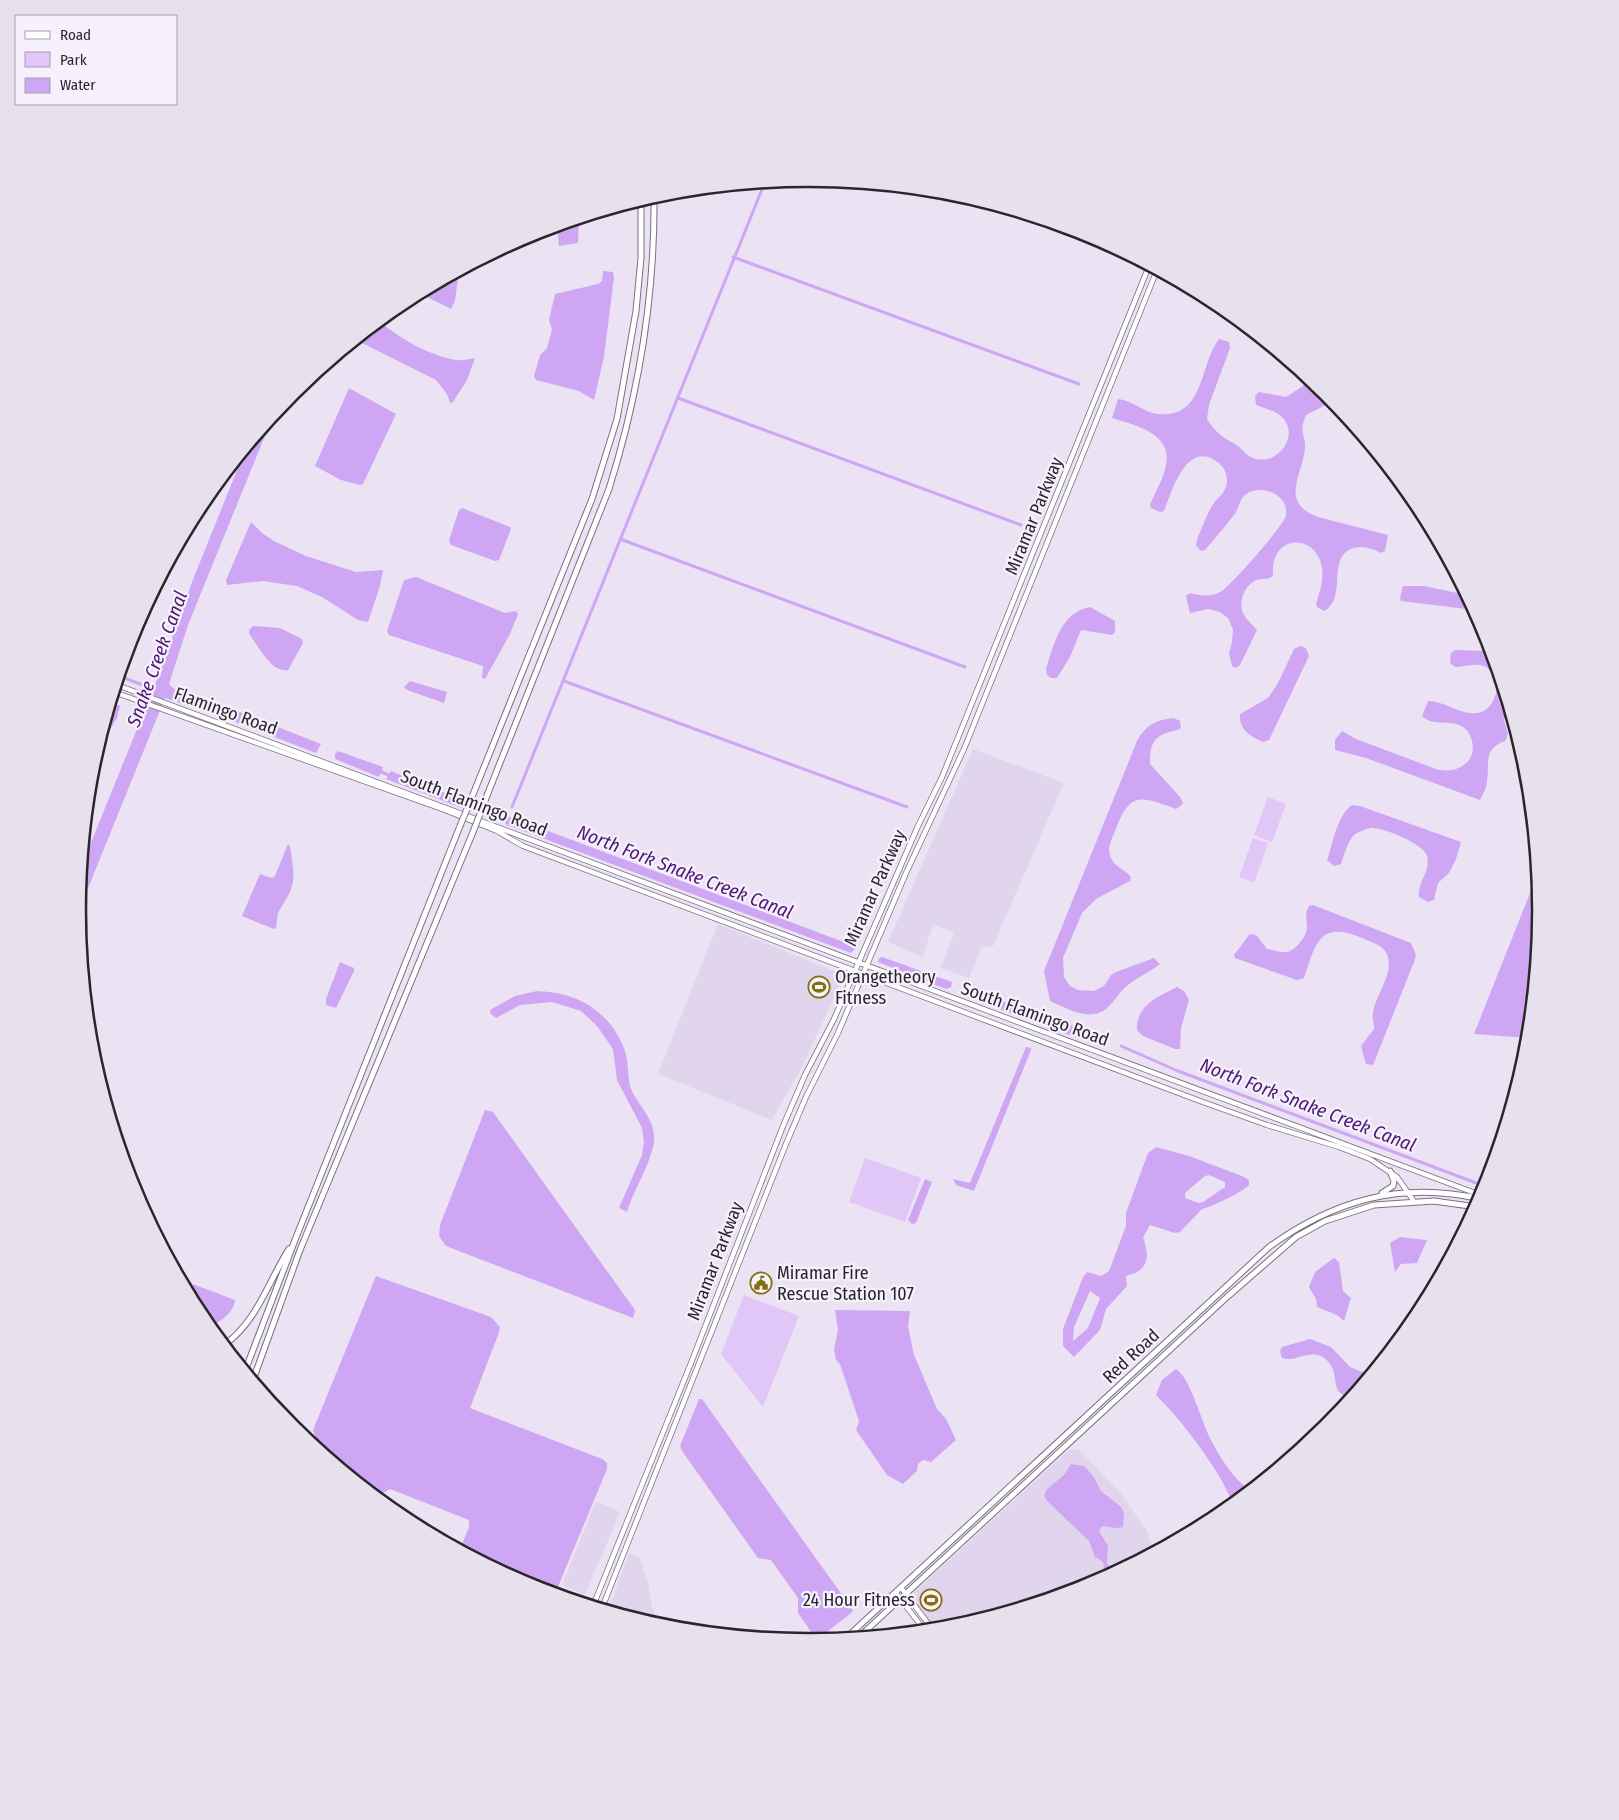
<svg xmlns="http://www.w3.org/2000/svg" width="1619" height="1820" font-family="'Fira Sans Condensed',sans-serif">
	<rect width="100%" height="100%" fill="#ebe3f3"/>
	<path fill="#e0d5ec" d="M 973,749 L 1064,783 L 993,946 L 981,948 L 969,978 L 941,968 L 954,933 L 933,924 L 923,957 L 888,942 Z
		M 718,924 L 844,975 L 803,1065 L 772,1120 L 658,1074 Z
		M 1078,1449 L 1119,1491 L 1147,1531 L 1154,1552 L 1089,1586 L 952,1628 L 935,1630 L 914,1601 L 914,1592 L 1069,1450 Z
		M 596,1501 L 620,1512 L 585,1595 L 562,1585 Z
		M 629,1554 L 640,1558 L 649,1587 L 652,1607 L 659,1626 L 608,1610 Z"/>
	<path fill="#e0c7f8" d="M 1268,797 L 1286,804 L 1272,842 L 1254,835 Z
		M 1253,838 L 1268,843 L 1254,883 L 1239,877 Z
		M 865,1158 L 921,1178 L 905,1222 L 849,1202 Z
		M 744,1295 L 799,1316 L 763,1407 L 721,1354 Z"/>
	<path fill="#cfa6f4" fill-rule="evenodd" d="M 579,219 L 578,243 L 559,246 L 557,225 Z
		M 459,271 L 455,300 L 451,309 L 419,293 Z
		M 603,271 L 613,272 L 614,277 L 604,357 L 594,400 L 579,391 L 536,380 L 534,376 L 540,355 L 547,348 L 549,341 L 552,329 L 549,320 L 555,294 L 598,284 L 602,281 Z
		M 379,321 C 399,338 430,356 456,360 C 463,361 469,359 475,358 L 467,380 L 453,402 L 450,403 L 447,394 L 436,380 L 356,340 Z
		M 1219,339 L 1229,342 L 1230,348 L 1209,405 L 1207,419 C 1215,432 1222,437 1235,444 C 1242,448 1245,455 1253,458 C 1279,467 1301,434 1281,416 C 1275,411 1264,408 1256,405 L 1255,396 L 1259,392 L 1286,397 L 1303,386 L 1308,377 L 1327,393 L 1343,412 L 1326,405 L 1306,415 C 1298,435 1306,434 1305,448 C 1302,477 1279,502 1318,517 L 1388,535 L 1385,551 L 1381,553 C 1366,544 1344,543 1339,564 C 1335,579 1341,602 1324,611 L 1317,607 L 1316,604 C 1318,596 1321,589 1322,581 C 1328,533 1269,528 1273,576 C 1268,580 1263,578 1257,580 C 1246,584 1239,599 1242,610 C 1244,618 1252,624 1257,630 L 1240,665 L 1235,668 L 1232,666 L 1229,653 L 1232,642 L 1233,630 L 1228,618 L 1220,612 L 1208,609 L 1190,613 L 1186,596 L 1190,593 C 1200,596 1211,597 1220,592 C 1230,587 1285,524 1286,515 C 1289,494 1260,483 1245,495 C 1239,500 1239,509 1234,515 C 1225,527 1215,538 1205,550 L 1201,551 L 1196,545 C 1196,540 1209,510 1212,506 C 1218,496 1226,494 1227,481 C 1227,473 1223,465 1216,461 C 1186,441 1172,491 1164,511 L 1160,512 L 1151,508 L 1150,505 C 1155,492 1164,478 1166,465 C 1173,433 1134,425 1112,418 L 1118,399 C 1133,400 1144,413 1158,414 C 1205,419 1199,365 1219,339 Z
		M 349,388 L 396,414 L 363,484 L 360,485 L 341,480 L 315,466 Z
		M 273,416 L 188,625 L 169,684 C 175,693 213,705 224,706 L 321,744 L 316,753 L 225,718 L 165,698 L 78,913 L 82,865 L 158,677 L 192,582 L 246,448 Z
		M 462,508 L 510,527 L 511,529 L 499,560 L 495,561 L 451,545 L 449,540 L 459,510 Z
		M 251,522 L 262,533 L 274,541 L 306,556 L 356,572 L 383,570 L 380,586 L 368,622 L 358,620 L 322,597 L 297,586 L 263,581 L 227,585 L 226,580 Z
		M 416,577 L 505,613 L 516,611 L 518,614 L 510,634 L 485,679 L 482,678 L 483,666 L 389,635 L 387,631 L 404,580 Z
		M 1403,586 L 1424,586 L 1467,595 L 1475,610 L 1401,601 L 1400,598 Z
		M 1090,607 L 1115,621 L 1115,632 L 1112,635 L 1081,630 L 1070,657 L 1057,678 L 1051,678 L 1047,675 L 1046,669 C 1054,644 1061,612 1090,607 Z
		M 253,626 L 280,628 L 302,639 L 303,643 L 288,670 C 271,673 258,645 249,634 L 249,630 Z
		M 1300,646 L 1306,648 L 1309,656 L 1269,740 L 1263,742 C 1250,736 1239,730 1240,714 L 1268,698 L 1277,685 L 1294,649 Z
		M 1455,650 L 1485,651 L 1493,655 L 1509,707 L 1504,720 L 1508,734 L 1505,741 C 1482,749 1490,765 1487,781 C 1487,787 1483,795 1480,800 L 1366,758 L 1335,750 L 1335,740 L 1342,731 L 1356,739 L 1436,769 C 1461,776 1483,756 1468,732 C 1457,716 1435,729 1422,716 L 1428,701 C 1445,701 1459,715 1477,713 C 1497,710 1504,679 1486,667 C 1477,662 1465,667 1455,667 L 1450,663 L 1451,653 Z
		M 410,681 L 447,692 L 444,703 L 407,690 L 404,687 Z
		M 111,702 L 120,706 L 117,718 L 105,738 L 101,736 Z
		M 1174,718 L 1180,721 L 1181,728 C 1177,731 1171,731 1166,733 C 1151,738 1150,750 1150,764 L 1181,798 L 1183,804 L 1176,809 C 1143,797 1130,790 1116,829 C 1113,836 1107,847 1110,855 C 1113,867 1125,869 1131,877 L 1130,881 L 1096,899 L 1082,913 L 1063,958 L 1064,977 L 1070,986 L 1078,990 L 1094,991 L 1104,986 L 1111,975 L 1116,972 L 1154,958 L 1160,964 C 1150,972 1138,977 1128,985 C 1119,992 1115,1001 1107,1008 C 1091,1023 1066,1008 1050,1001 L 1044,971 L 1137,741 C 1147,724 1156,720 1174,718 Z
		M 338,751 L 383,767 L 379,777 L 335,759 L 335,754 Z
		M 391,771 L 465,801 L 462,808 L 386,779 Z
		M 1352,805 L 1360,806 L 1461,842 L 1456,859 L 1449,873 L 1438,883 L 1434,900 L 1428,902 L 1419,897 C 1417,883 1431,871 1427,856 C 1424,844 1383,827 1371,828 C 1366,829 1357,832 1353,836 C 1347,843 1344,856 1341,864 L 1334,866 L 1327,860 C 1333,844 1337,815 1352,805 Z
		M 508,816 L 849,944 L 855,949 L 851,953 L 507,825 L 505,823 Z
		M 288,844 L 290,846 C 295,881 297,883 278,913 L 276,928 L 274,929 L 242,916 L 260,874 L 272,878 L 275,876 Z
		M 1538,873 L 1541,910 L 1529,1038 L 1474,1034 Z
		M 1313,905 L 1411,943 L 1416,955 L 1414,962 L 1373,1065 L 1366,1064 L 1361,1046 L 1374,1029 C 1374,1023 1372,1018 1373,1013 C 1375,995 1395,973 1387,954 C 1383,945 1371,942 1362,938 C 1319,920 1316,943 1304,978 L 1297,980 L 1235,958 L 1234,955 L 1249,935 L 1253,934 L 1257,936 L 1267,949 C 1273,950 1281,953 1287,952 C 1296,950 1306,937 1307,928 C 1307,919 1304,915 1309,906 Z
		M 882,957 L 952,982 L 951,987 L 946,989 L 878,962 L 879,958 Z
		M 340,962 L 354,968 L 354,971 L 336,1008 L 326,1005 L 326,999 Z
		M 1177,987 L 1184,991 L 1189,1000 L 1181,1028 L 1180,1049 L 1175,1049 L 1143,1036 L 1137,1030 C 1136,1005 1158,997 1177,987 Z
		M 969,989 L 1061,1022 L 1100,1033 L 1098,1043 L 1080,1039 L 968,997 L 966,995 Z
		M 537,991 C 578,992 611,1012 625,1051 C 629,1063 627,1077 631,1089 C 638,1105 654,1118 654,1137 C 655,1157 633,1191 627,1212 L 619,1208 L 642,1155 L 644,1142 L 642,1128 L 617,1080 L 613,1049 L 597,1026 L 581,1011 L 552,1002 L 520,1005 L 496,1018 L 491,1014 L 490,1010 L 515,996 Z
		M 1026,1047 L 1031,1048 L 1031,1050 L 974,1191 L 956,1185 L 953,1179 L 970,1183 Z
		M 485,1110 L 493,1112 L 635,1310 L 633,1318 L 446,1246 L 439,1236 L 440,1225 Z
		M 1156,1147 L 1189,1156 L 1242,1176 L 1249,1180 L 1249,1185 C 1243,1192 1211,1207 1202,1209 L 1180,1232 L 1175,1233 L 1150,1225 L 1143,1237 C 1147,1249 1151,1264 1137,1272 C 1134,1274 1130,1274 1126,1276 L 1127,1286 L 1106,1309 L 1100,1330 L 1074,1357 L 1063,1346 L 1063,1329 L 1083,1277 L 1087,1272 L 1101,1276 L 1109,1271 L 1126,1226 L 1126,1213 L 1148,1153 ZM 1209,1175 L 1225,1182 L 1225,1187 L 1203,1202 L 1199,1203 L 1185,1198 L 1185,1193 L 1205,1176 ZM 1090,1291 L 1100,1298 L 1088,1328 L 1073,1341 L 1074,1327 Z
		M 925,1179 L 932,1182 L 916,1223 L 912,1224 L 908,1220 Z
		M 1400,1237 L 1427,1240 L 1417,1263 L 1401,1264 L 1395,1272 L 1390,1243 Z
		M 1334,1258 L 1339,1262 L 1343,1291 L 1351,1298 L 1344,1321 L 1337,1315 L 1317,1307 L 1316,1299 L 1309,1287 L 1315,1272 Z
		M 376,1276 L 491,1317 L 500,1327 L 498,1335 L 470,1408 L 602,1459 L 607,1463 L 607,1469 L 555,1594 L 529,1586 L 460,1549 L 469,1527 L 469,1520 L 390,1489 L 383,1493 L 380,1500 L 313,1445 L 315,1436 L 313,1430 Z
		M 193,1284 L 235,1300 C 234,1313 220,1321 210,1328 L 192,1300 Z
		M 835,1310 L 910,1311 L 908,1326 L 914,1355 L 937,1409 L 946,1419 L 956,1440 L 931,1462 L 923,1460 L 918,1464 L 917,1471 L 903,1484 L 887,1475 L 856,1430 L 859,1421 L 840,1364 L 836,1360 L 834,1349 L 838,1330 Z
		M 1310,1339 L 1331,1347 L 1350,1367 L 1370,1375 L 1350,1400 L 1338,1391 C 1334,1382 1336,1372 1330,1364 C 1315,1343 1296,1364 1282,1358 L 1280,1351 L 1282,1347 Z
		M 1176,1369 C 1190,1377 1202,1423 1210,1438 C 1220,1458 1233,1478 1250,1491 L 1234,1504 C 1228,1495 1225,1485 1219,1476 C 1201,1447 1180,1419 1156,1395 L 1162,1380 Z
		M 699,1399 L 702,1399 L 850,1606 L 853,1611 L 850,1614 L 819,1638 L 814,1636 L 798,1613 L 798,1598 L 771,1560 L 758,1558 L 682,1451 L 680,1446 Z
		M 1071,1464 L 1084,1466 L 1093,1476 L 1101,1491 L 1121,1507 L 1124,1513 L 1123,1527 C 1115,1530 1109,1525 1101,1527 L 1099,1531 L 1108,1546 L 1107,1563 L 1115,1573 L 1098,1582 L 1104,1568 L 1103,1562 L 1095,1557 L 1089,1541 L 1047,1501 L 1044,1495 L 1047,1489 L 1064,1475 Z"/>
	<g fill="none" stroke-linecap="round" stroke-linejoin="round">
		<path stroke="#cfa6f4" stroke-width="3" d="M 733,257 L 1079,384
			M 678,398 L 1021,525
			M 620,539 L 965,667
			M 119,676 L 156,690
			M 564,681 L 907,807
			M 379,771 L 391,776
			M 460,802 L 483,810
			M 512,807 L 765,182
			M 1121,1046 L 1178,1071 L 1487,1187"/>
		<g stroke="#77707f" stroke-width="6">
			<path id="major" d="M 117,685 L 1483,1196
				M 114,692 L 445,810 L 497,831 L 523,846 L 1200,1101 L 1267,1125 L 1339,1147 L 1370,1159 L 1397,1177 L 1413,1200
				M 902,1589 L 933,1630
				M 896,1593 L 925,1631
				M 593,1606 L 691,1363 L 783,1126 L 805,1075 L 834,1019 L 918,826 L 942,777 L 1149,266
				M 602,1608 L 786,1144 L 806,1097 L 838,1033 L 906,873 L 964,749 L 1157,270"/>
		</g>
		<g stroke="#77707f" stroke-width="7">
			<path id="highway" d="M 476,787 L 592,499 L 617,419 L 636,311 L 641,258 L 641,200
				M 488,793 L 609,489 C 639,393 655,296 654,196
				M 1382,1193 L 1393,1186 L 1394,1181 L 1390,1171
				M 224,1345 C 257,1322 268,1282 289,1249
				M 245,1371 L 295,1240 L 460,826
				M 253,1380 L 300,1250 L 473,832
				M 859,1637 L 1227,1297 L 1296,1237 L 1325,1221 L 1374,1205 L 1434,1201 L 1477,1207
				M 846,1638 L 1269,1247 C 1334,1200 1401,1181 1481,1199"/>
		</g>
		<use href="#major" stroke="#fff" stroke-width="4.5"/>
		<use href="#highway" stroke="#fff" stroke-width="5"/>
		<g stroke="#77707f" stroke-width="7" stroke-linecap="butt">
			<path id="highway-bridge" d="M 460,826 L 476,787
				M 473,832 L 488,793"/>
		</g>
		<use href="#highway-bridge" stroke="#fff" stroke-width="5"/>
	</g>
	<defs>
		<g id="stadium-ring" transform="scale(1.125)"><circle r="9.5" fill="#f7f1fe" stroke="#81700f" stroke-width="1.5"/><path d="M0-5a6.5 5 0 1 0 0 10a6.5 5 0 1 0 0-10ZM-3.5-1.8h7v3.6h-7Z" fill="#81700f"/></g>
		<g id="civic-ring" transform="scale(1.125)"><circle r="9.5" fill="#f7f1fe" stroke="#81700f" stroke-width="1.5"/><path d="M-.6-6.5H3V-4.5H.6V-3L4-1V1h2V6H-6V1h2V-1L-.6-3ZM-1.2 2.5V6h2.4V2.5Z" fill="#81700f"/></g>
	</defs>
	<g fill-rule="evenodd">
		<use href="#stadium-ring" x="819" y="987"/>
		<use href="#civic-ring" x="761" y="1283"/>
		<use href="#stadium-ring" x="931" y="1600"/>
	</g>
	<g text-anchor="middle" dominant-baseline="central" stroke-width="4.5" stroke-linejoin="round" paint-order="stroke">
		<g font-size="18" fill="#29262c" stroke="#f7f1fe">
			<text transform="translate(1034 516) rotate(-68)">Miramar Parkway</text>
			<text transform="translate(226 711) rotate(20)">Flamingo Road</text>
			<text transform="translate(474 803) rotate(21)">South Flamingo Road</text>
			<text transform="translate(875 888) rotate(-66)">Miramar Parkway</text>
			<text transform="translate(1035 1014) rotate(20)">South Flamingo Road</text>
			<text transform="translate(715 1261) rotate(-69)">Miramar Parkway</text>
			<text transform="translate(1131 1356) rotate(-43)">Red Road</text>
		</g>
		<g font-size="18" fill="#29262c" stroke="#f7f1fe" text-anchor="start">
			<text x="835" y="977">Orangetheory<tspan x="835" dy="21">Fitness</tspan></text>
			<text x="777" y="1273">Miramar Fire<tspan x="777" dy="21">Rescue Station 107</tspan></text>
			<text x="915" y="1600" text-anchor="end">24 Hour Fitness</text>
		</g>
		<g font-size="19" font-style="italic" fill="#4e1772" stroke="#f7f1fe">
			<text transform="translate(157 659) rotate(-70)">Snake Creek Canal</text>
			<text transform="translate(685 872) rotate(21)">North Fork Snake Creek Canal</text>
			<text transform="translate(1308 1105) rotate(21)">North Fork Snake Creek Canal</text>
		</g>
	</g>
	<path d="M0 0H1619V1820H0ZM86 910a723 723 0 1 1 1446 0a723 723 0 1 1-1446 0Z" fill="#e7e1ed" fill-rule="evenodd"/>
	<path fill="none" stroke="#29262c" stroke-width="2.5" d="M86 910a723 723 0 1 1 1446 0a723 723 0 1 1-1446 0Z"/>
	<rect x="15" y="15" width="162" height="90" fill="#f7f1fe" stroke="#a5a0aa"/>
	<rect x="25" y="31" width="25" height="8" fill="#ffffff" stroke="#a5a0aa"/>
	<text x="60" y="40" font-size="15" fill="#29262c">Road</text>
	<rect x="25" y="52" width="25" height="15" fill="#e0c7f8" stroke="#a5a0aa"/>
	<text x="60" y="65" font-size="15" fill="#29262c">Park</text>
	<rect x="25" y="78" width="25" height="15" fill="#cfa6f4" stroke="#a5a0aa"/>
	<text x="60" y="90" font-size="15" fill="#29262c">Water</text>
</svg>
